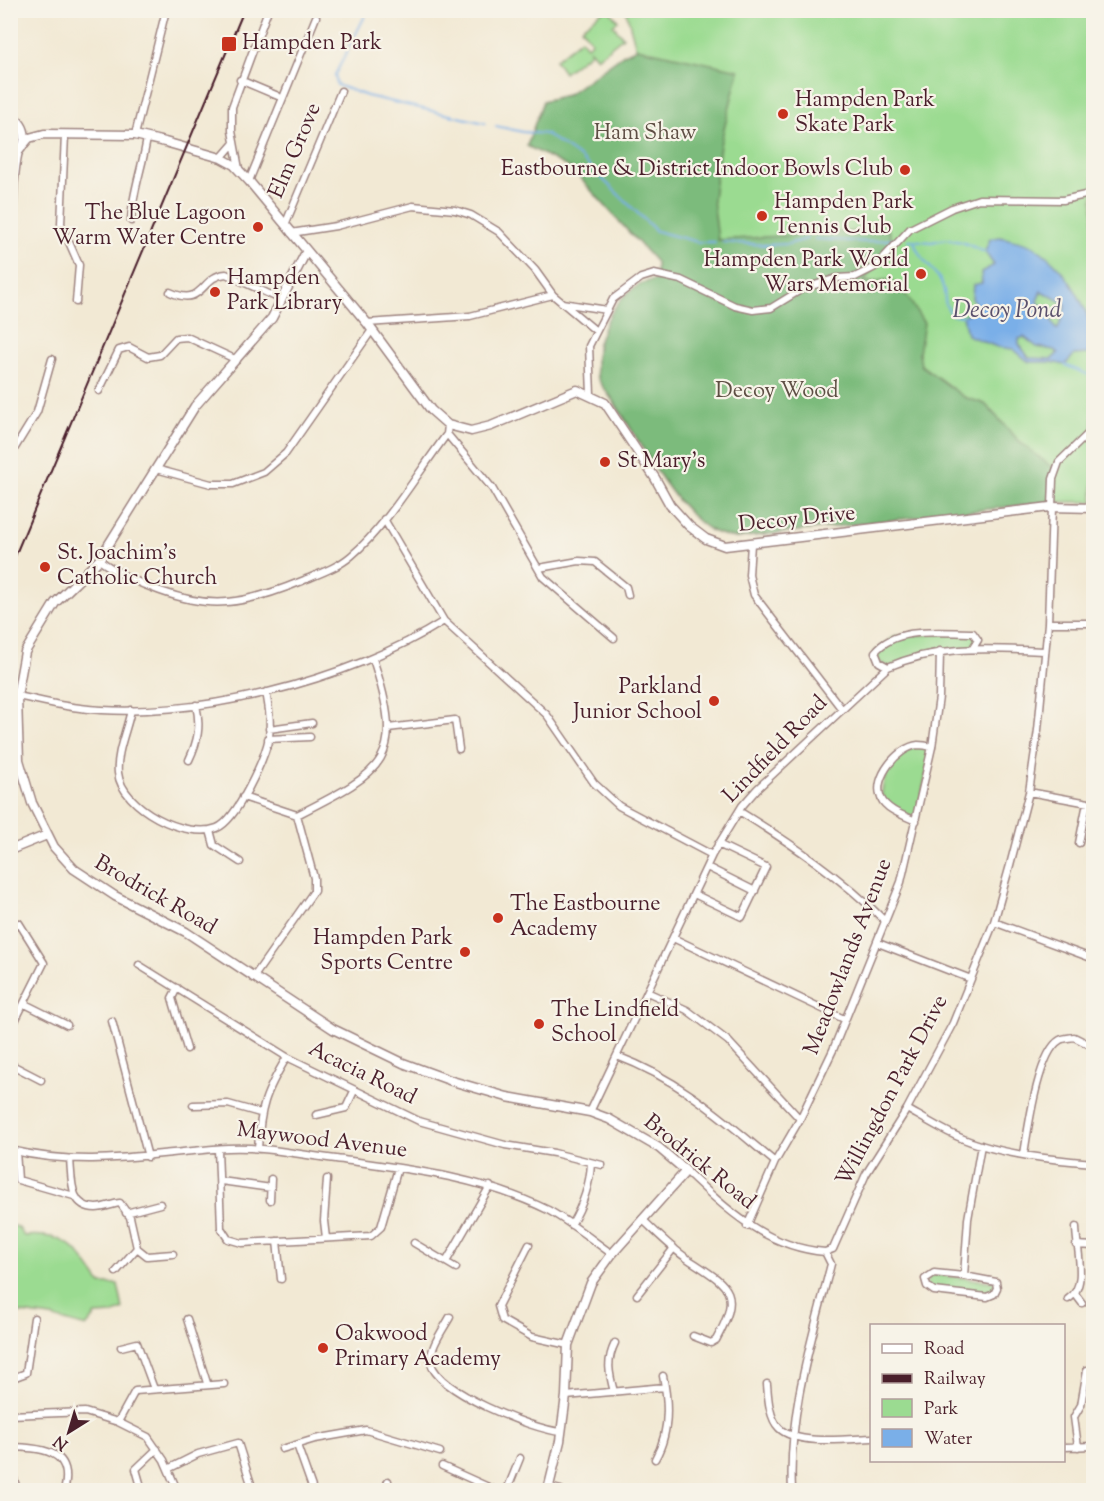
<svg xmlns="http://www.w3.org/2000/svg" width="1104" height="1501" font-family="'Sorts Mill Goudy',serif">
	<rect width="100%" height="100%" fill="#f7f3e8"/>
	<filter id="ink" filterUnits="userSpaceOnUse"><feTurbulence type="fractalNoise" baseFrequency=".0167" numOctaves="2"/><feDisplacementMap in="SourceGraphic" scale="12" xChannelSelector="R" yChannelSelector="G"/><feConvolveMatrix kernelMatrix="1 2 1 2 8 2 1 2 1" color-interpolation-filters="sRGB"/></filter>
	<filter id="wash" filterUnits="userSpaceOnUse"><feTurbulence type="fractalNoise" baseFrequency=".008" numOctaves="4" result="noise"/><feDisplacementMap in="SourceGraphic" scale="24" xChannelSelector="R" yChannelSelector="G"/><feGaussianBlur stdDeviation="1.35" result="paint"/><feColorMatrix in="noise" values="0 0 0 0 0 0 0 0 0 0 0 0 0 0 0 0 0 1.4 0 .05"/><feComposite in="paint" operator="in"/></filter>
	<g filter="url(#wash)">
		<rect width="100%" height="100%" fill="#f2e9d4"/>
		<path fill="#9bdb91" stroke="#727d5e" stroke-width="1.5" d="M 603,11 L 610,11 L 618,21 L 613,25 L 623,37 L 597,58 L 589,49 L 591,52 L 564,73 L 555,60 L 581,39 L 587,46 L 592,42 L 581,28 Z
			M 626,11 L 1093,11 L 1093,502 L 1050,502 L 736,538 L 711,531 L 678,501 L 597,377 L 597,345 L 605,326 L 612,314 L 656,280 L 656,262 L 572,169 L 527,146 L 543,101 L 567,95 L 636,48 Z
			M 973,633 L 978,640 L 973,648 L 940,651 L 888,667 L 879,662 L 875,652 L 894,636 Z
			M 916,745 L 932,747 L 916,821 L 881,800 C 884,768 888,762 916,745 Z
			M 10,1225 L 18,1227 L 24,1236 C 69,1232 77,1250 101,1284 L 118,1284 L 123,1309 L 113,1314 L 96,1315 L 86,1327 L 51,1317 L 14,1312 L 10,1309 Z
			M 929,1274 L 996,1282 L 994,1294 L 934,1291 L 927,1286 Z"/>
		<path fill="#7cbb7b" stroke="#636d53" stroke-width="1.5" d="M 637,48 L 739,70 L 720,145 L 713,199 L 718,240 L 888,229 L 893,242 L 864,281 C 873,284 879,279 888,280 C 902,281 915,311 924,323 L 919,353 L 921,365 L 964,397 L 985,404 L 1021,443 L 1053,468 L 1050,502 L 736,538 C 721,536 707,530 696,519 C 661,487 638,437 612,398 C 607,392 598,383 597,375 C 590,340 618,283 656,280 L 656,262 L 572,169 L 527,146 L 543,101 L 567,95 L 624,54 Z"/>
		<path fill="#7aafe8" stroke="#62678a" stroke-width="1.5" fill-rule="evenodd" d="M 1000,237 C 1010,240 1027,242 1036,248 C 1067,269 1094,312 1093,350 L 1088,354 L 1074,355 L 1065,365 L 1051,362 L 1029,362 L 1013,349 L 997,347 L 967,335 L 963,316 L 977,308 L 972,298 L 973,285 L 982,283 L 981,272 L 994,265 L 985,252 L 990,239 ZM 1041,291 L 1066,304 L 1058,329 L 1056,329 L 1049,314 L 1037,301 ZM 1024,337 L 1037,347 L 1054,350 L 1058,353 L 1052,359 L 1029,358 L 1019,344 L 1019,339 Z"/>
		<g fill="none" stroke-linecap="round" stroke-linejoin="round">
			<path stroke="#7aafe8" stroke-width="2" d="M 368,10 L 335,75 L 337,85 L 367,96 L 485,123
				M 496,126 L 523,132 L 546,134 L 582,159 L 656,231 L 698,242 L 715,242
				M 815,239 L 867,242 L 894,239
				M 908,240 L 932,242 L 945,239 L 962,242 L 985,252
				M 914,240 C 917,259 935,268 942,284 C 948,298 940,298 952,315 L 963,316
				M 722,242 L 766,245 L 788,244 L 807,239
				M 1065,365 L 1094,377"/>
		</g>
	</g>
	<g filter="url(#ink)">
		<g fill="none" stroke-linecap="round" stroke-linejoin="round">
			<g stroke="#9e8480" stroke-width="9">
				<path id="street" d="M 240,80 L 278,96
					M 65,135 L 61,224 L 79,265 L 76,302
					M 135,135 L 166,10
					M 221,158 L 234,143
					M 239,169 L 232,131 L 232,107 L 268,10
					M 249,181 L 316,17
					M 131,221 C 132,193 143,166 147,138
					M 285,225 L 341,91
					M 291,233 L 336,226 L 413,206 L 455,210 L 471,215 L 499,232 L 535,270 L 553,295 L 596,331
					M 10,276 C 16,235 10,191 19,151
					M 170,292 C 204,308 200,276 226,274 L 282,300
					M 562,303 L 607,310
					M 367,323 L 470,316 L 553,295
					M 99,391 L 119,350 L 129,347 L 148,357 L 160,355 L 176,338 L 187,337 L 237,360
					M 591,394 L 589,346 L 613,299 L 641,278 L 654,274 L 681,280 L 735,306 L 753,310 L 771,308 L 802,289 L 837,278 L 855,277 L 875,267 L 910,229 L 952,208 L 979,199 L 1063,200 L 1094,193
					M 447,434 L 492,488 L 543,577 L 614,638
					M 10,456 L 37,412 L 52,359
					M 156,469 L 211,484 L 233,484 L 264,472 L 286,453 L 372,330
					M 384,519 L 444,621 L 547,715 L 594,783 L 619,806 L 712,855
					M 751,544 L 749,575 L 754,595 L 841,708
					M 99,560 C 130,582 187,606 227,602 C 253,600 278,591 302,581 C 318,574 337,568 351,556 C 386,527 419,471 447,434 L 448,425
					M 539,568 L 579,561 L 595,562 L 626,587 L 628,595
					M 1048,623 L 1094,623
					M 888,667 L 879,662 L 875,652 C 896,626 942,633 973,633 L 978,640 L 973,648
					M 17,696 C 38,700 59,706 80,708 C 190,722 351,680 444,621
					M 131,710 C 127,730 116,753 118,773 C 122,808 186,840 217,828 C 237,820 265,758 269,737 C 271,721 269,708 266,692
					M 388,728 L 455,720 L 459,749
					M 269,729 L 312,723
					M 268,739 L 310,737
					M 189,760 C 198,741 201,726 196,705
					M 1029,792 L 1094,804
					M 243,797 L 297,815 C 386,770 406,760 373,659
					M 739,811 C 792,844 841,877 885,921
					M 916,821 C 905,816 886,810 881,798 C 872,778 898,747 918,745 C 922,745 928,746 932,747
					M 210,830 L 214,845 L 240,862
					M 1079,843 L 1087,803
					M 707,867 L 755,891
					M 694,894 L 742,917 L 766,867 L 718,844
					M 994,922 L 1094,959
					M 10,928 L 19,923 L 44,963 L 10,1031
					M 673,938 L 844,1019
					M 878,943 L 971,979
					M 139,965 L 287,1057 L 419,1121 L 505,1145 L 554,1153 L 602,1165
					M 253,978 L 314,891 L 314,878 L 297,815
					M 177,988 L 172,998 L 187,1049
					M 647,992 L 687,1010 L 728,1041 L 800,1119
					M 25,1004 L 67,1025
					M 112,1021 L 148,1157
					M 617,1056 C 681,1080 724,1120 775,1162
					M 10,1064 L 41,1080
					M 193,1105 L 228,1104 L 260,1113
					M 907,1109 C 921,1117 934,1125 948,1132 C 991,1154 1046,1159 1094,1163
					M 590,1112 L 712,855 L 742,806 L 757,789 L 888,667 C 940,644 989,649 1045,651
					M 316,1115 L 346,1108 L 354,1091
					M 218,1149 L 221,1228 L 228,1239 L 242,1243 L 371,1236 L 381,1227 L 398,1168
					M 258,1149 C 260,1108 265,1093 287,1057
					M 10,1150 C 90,1169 149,1153 228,1148 C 263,1146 301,1155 336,1159 C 409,1169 481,1177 548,1210 C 570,1222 591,1239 612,1254
					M 16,1151 L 18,1180 L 74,1196
					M 1024,1154 C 1028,1130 1038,1052 1060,1040 C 1064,1038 1070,1038 1074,1037 L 1094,1047
					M 70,1159 C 72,1179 69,1208 96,1208 C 104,1208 112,1204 120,1203 L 130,1217 L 137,1248 L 147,1256 L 173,1254
					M 686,1171 C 727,1210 766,1247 825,1252
					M 221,1181 L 271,1188
					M 270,1200 L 271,1179
					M 126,1213 L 160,1204
					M 642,1219 C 657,1233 671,1248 688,1259 C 729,1286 743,1291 716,1340 L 711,1343 L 693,1336
					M 571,1225 C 583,1205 590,1186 591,1163
					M 747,1226 L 775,1162 L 800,1119 L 833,1050 L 901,882 L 932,747 L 939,697 L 940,651
					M 326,1238 L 324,1221 L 327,1179
					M 277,1241 L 281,1279
					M 414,1243 L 456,1268
					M 529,1245 L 498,1306 L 502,1320 L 532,1337 L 568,1345
					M 1076,1245 L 1094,1246
					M 825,1252 L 833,1249 L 866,1174 L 907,1109 L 953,1023 L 994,922 L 1010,865 L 1029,792 L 1038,730 L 1048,623 L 1053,479 L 1059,462 L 1094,428
					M 446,1262 L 490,1186
					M 116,1272 L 137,1248
					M 964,1276 L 934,1273 L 925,1279 L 927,1286 L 934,1291 L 987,1297 L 994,1294 L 997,1288 L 996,1282 L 964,1276 L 968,1219 L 981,1145
					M 637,1295 L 674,1248
					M 1076,1295 L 1082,1303
					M 1068,1299 C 1089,1287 1076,1248 1076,1227
					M 450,1317 C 443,1330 429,1348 431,1363 C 437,1392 532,1429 561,1432
					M 187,1319 L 207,1383
					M 121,1347 L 137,1343 L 154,1389
					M 10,1379 L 26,1373 L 34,1318
					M 767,1384 C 768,1397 769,1418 779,1428 C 797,1446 848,1439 872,1438
					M 614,1392 C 609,1373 606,1361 615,1343
					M 566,1396 L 665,1387
					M 10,1415 L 85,1412 L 118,1422 L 148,1437 L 164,1460 L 177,1490
					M 118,1422 L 135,1391 L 224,1384
					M 297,1445 L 313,1490
					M 10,1447 C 39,1448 73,1449 65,1487
					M 1064,1447 L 1094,1446
					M 1078,1447 L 1074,1417 L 1081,1405 L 1087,1370
					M 282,1449 L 315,1439 L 366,1430 L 440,1452
					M 655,1459 C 670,1433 669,1404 663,1376
					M 10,1465 L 17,1490
					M 442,1466 L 495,1490
					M 168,1469 L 198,1454 L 238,1443 L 253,1490
					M 549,1487 L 561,1490
					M 142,1490 L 136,1469 L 157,1449
					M 385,1490 L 388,1481
					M 507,1490 L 520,1458
					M 792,1490 C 788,1412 812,1339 831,1264 L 825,1252"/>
			</g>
			<g stroke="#9e8480" stroke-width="11">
				<path id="secondary" d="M 10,115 C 29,125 30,148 10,157
					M 24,144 L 29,138 L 44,134 L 135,135 L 165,142 L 221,158 L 234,165 L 249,181 L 367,323 L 431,410 L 448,425 L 471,431 L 491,426 L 577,390 L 605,403 L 655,478 L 670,505 L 689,526 L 706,539 L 725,546 L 1050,507 L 1094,508
					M 306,252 L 272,318 L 195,406 L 99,560 L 55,603 L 25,652 L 17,696 L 18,731 L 19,760 L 32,803 L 54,847 L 74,869 L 115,896 L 186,932 L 333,1029 L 403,1063 L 452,1081 L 507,1097 L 590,1112 L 609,1119 L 659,1148 L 686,1171 L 612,1254 L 591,1283 L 568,1345 L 566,1396 L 560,1441 L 548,1490
					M 10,850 L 47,835"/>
			</g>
			<use href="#street" stroke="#fff" stroke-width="6"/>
			<use href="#secondary" stroke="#fff" stroke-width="8"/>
			<path stroke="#4a1f2b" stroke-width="2" d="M 10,568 L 244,10"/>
		</g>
	</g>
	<g fill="#c8321e" stroke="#f7f3e8" stroke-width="2">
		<rect x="221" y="36" width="16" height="16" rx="3"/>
		<circle cx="783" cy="114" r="6"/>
		<circle cx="905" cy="170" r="6"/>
		<circle cx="762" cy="216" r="6"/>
		<circle cx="258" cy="227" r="6"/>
		<circle cx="921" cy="274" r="6"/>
		<circle cx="215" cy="292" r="6"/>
		<circle cx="605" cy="462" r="6"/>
		<circle cx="45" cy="567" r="6"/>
		<circle cx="714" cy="701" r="6"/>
		<circle cx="498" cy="918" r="6"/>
		<circle cx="465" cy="952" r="6"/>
		<circle cx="539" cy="1024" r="6"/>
		<circle cx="323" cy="1348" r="6"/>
	</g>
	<g text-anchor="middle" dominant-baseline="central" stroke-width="4.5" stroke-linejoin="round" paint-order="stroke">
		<g font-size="22" fill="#4a1f2b" stroke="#f7f3e8" text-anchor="start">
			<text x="242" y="44">Hampden Park</text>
			<text x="795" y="101">Hampden Park<tspan x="795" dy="25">Skate Park</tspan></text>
			<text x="893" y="170" text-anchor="end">Eastbourne &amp; District Indoor Bowls Club</text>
			<text x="774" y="203">Hampden Park<tspan x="774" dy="25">Tennis Club</tspan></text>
			<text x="246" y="214" text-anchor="end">The Blue Lagoon<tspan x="246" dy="25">Warm Water Centre</tspan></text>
			<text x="909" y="261" text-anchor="end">Hampden Park World<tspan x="909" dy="25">Wars Memorial</tspan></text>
			<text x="227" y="279">Hampden<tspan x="227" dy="25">Park Library</tspan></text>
			<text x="617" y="462">St Mary's</text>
			<text x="57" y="554">St. Joachim's<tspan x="57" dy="25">Catholic Church</tspan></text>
			<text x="702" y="688" text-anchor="end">Parkland<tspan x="702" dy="25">Junior School</tspan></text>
			<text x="510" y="905">The Eastbourne<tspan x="510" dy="25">Academy</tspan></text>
			<text x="453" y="939" text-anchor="end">Hampden Park<tspan x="453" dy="25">Sports Centre</tspan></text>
			<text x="551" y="1011">The Lindfield<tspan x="551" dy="25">School</tspan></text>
			<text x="335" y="1335">Oakwood<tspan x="335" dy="25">Primary Academy</tspan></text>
		</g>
		<g font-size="22" fill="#5e4e44" stroke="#f7f3e8">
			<text x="645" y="134">Ham Shaw</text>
			<text x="777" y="392">Decoy Wood</text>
		</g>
		<g font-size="22" fill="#4a1f2b" stroke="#f7f3e8">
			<text transform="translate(296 151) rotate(-67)">Elm Grove</text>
			<text transform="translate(797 520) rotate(-6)">Decoy Drive</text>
			<text transform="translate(776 750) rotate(-46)">Lindfield Road</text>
			<text transform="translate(155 896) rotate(30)">Brodrick Road</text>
			<text transform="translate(849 957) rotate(-69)">Meadowlands Avenue</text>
			<text transform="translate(362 1074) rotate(26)">Acacia Road</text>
			<text transform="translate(893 1091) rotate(-62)">Willingdon Park Drive</text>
			<text transform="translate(322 1141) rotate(7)">Maywood Avenue</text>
			<text transform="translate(699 1163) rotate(39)">Brodrick Road</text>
		</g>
		<g font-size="24" font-style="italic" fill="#5b516d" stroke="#f7f3e8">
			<text x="1007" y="311">Decoy Pond</text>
		</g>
	</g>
	<rect width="1104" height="1501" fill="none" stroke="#f7f3e8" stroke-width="36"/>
	<rect x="870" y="1324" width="195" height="138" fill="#f7f3e8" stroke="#b29e9c" stroke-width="1.5"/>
	<rect x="882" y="1344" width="30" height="9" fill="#ffffff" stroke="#b29e9c" stroke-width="1.5"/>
	<text x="924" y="1354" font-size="18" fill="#4a1f2b">Road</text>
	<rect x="882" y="1374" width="30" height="9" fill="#4a1f2b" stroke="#b29e9c" stroke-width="1.5"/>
	<text x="924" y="1384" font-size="18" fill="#4a1f2b">Railway</text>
	<rect x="882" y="1399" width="30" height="18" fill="#9bdb91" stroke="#b29e9c" stroke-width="1.5"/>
	<text x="924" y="1414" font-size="18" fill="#4a1f2b">Park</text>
	<rect x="882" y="1429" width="30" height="18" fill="#7aafe8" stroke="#b29e9c" stroke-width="1.5"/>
	<text x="924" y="1444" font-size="18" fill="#4a1f2b">Water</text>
	<g transform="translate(69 1432) rotate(217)" stroke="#f7f3e8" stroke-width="4.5" paint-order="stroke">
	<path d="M0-4.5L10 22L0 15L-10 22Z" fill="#4a1f2b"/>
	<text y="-9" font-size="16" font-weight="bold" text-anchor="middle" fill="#4a1f2b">N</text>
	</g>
</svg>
